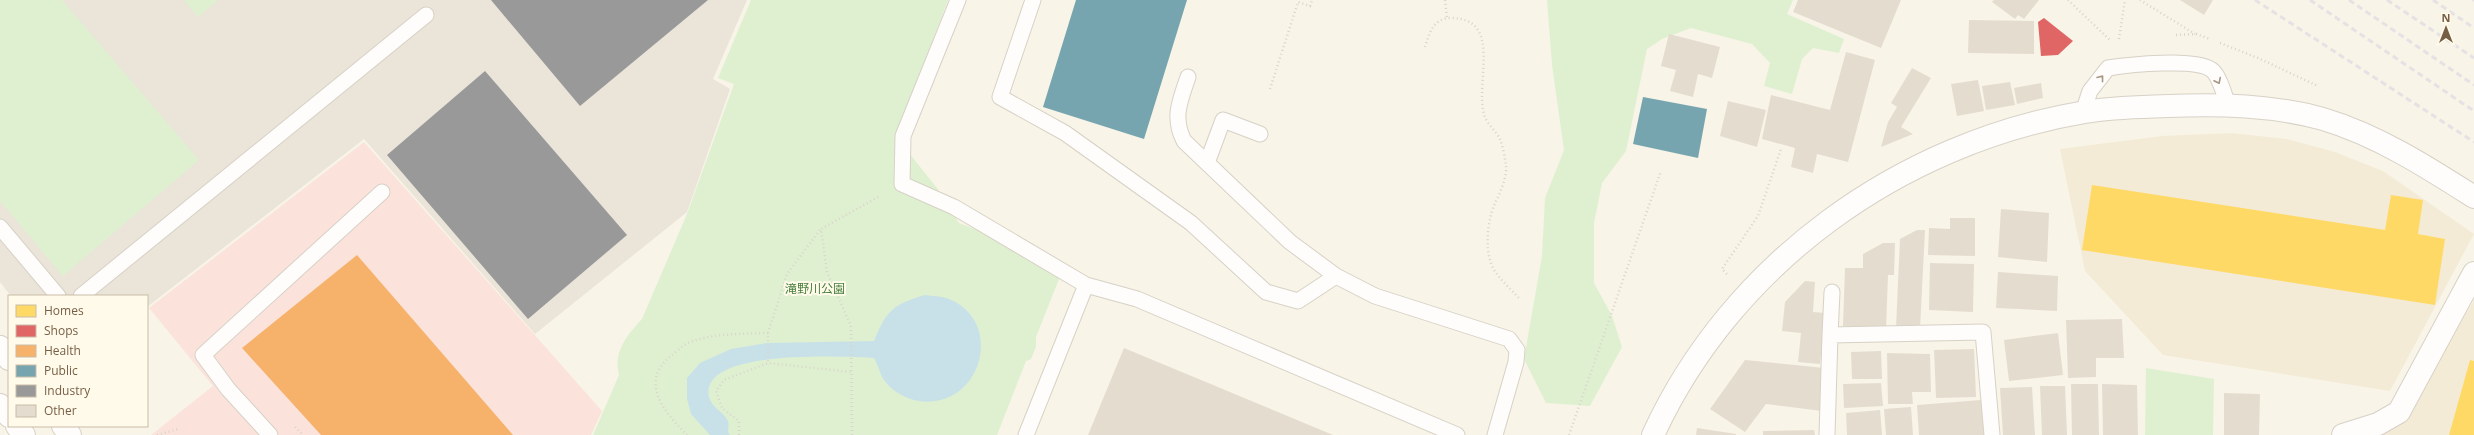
<svg xmlns="http://www.w3.org/2000/svg" width="2474" height="435" font-family="'Open Sans','Noto Sans JP',sans-serif">
	<rect width="100%" height="100%" fill="#f8f4e7"/>
	<path fill="#f4ebd7" d="M 2231,133 L 2287,139 L 2335,152 L 2383,171 L 2474,234 L 2390,391 L 2163,355 L 2085,271 L 2060,149 L 2162,136 Z
		M 2474,300 L 2474,435 L 2367,435 L 2401,423 Z"/>
	<path fill="#eae4d9" d="M 0,0 L 747,0 L 713,79 L 730,89 L 687,212 L 535,334 L 364,139 L 147,307 L 147,296 L 11,296 L 0,282 Z"/>
	<path fill="#fbe3dc" d="M 364,142 L 602,411 L 591,435 L 151,435 L 213,386 L 149,308 Z"/>
	<path fill="#dff0d1" d="M 0,0 L 62,0 L 199,160 L 63,276 L 0,201 Z
		M 184,0 L 218,0 L 198,17 Z
		M 751,0 L 948,0 L 934,37 L 934,53 L 905,148 L 937,188 L 959,223 L 1065,264 L 1036,337 L 1036,347 L 1031,359 L 1026,361 L 997,435 L 593,435 L 619,375 C 613,352 627,335 642,319 L 687,214 L 734,84 L 718,78 Z
		M 1547,0 L 1793,0 L 1787,14 L 1844,39 L 1839,53 L 1813,48 L 1802,59 L 1792,94 L 1764,86 L 1770,63 L 1752,44 L 1691,28 L 1662,39 L 1647,49 L 1626,151 L 1602,183 L 1594,223 L 1594,283 L 1612,316 L 1622,347 L 1590,406 L 1546,403 L 1524,359 L 1542,256 L 1545,198 L 1564,150 L 1552,65 Z
		M 2146,368 L 2214,379 L 2213,435 L 2145,435 Z"/>
	<path fill="#c8e1e8" d="M 925,295 C 932,296 942,296 949,299 C 1008,323 979,415 914,400 C 903,397 891,390 884,380 C 880,374 878,365 874,358 C 849,357 698,347 709,397 C 712,408 723,411 728,421 C 730,425 726,431 730,435 L 710,435 L 691,414 L 687,399 L 687,378 L 700,363 L 731,349 L 767,343 L 874,341 C 887,310 892,305 925,295 Z"/>
	<path fill="#ffd966" d="M 2092,185 L 2385,230 L 2391,195 L 2423,200 L 2418,234 L 2445,239 L 2435,305 L 2082,250 Z
		M 2470,360 L 2474,361 L 2474,435 L 2449,435 Z"/>
	<path fill="#e06666" d="M 2044,18 L 2073,41 L 2058,55 L 2041,56 L 2038,22 Z"/>
	<path fill="#f6b26b" d="M 357,255 L 513,435 L 321,435 L 242,348 Z"/>
	<path fill="#76a5af" d="M 1076,0 L 1187,0 L 1144,139 L 1043,107 Z
		M 1643,97 L 1707,109 L 1698,158 L 1633,144 Z"/>
	<path fill="#999" d="M 491,0 L 708,0 L 580,106 Z
		M 485,71 L 627,235 L 528,319 L 387,155 Z"/>
	<path fill="#e4dccf" d="M 1798,0 L 1901,0 L 1881,48 L 1793,12 Z
		M 1994,0 L 2039,0 L 2024,19 L 2018,15 L 2015,19 L 1992,2 Z
		M 2180,0 L 2213,0 L 2204,15 Z
		M 1969,20 L 2034,21 L 2034,54 L 1968,53 Z
		M 1669,34 L 1720,47 L 1712,78 L 1698,74 L 1693,97 L 1670,91 L 1676,70 L 1661,66 Z
		M 1846,52 L 1875,60 L 1848,162 L 1817,154 L 1813,173 L 1791,167 L 1795,148 L 1762,139 L 1771,95 L 1830,110 Z
		M 1912,68 L 1931,78 L 1901,127 L 1913,134 L 1881,147 L 1888,122 L 1897,107 L 1891,103 Z
		M 1978,80 L 1984,111 L 1957,116 L 1951,84 Z
		M 2010,82 L 2015,105 L 1986,110 L 1982,86 Z
		M 2041,83 L 2043,98 L 2017,104 L 2014,88 Z
		M 1728,101 L 1766,110 L 1757,147 L 1720,136 Z
		M 2001,209 L 2049,213 L 2047,262 L 1998,257 Z
		M 1950,218 L 1975,218 L 1975,256 L 1928,255 L 1929,228 L 1950,229 Z
		M 1917,230 L 1925,230 L 1920,329 L 1896,328 L 1900,239 Z
		M 1883,243 L 1895,243 L 1894,275 L 1888,275 L 1886,328 L 1843,326 L 1845,268 L 1863,268 L 1863,254 Z
		M 1930,263 L 1974,264 L 1973,312 L 1929,310 Z
		M 1998,272 L 2058,276 L 2057,311 L 1996,308 Z
		M 1805,281 L 1815,282 L 1813,312 L 1825,313 L 1820,364 L 1798,362 L 1801,333 L 1782,331 L 1785,302 Z
		M 2122,319 L 2124,358 L 2096,358 L 2096,377 L 2068,378 L 2066,320 Z
		M 2058,333 L 2063,375 L 2009,381 L 2004,340 Z
		M 1124,348 L 1333,435 L 1088,435 Z
		M 1974,349 L 1976,397 L 1936,398 L 1934,350 Z
		M 1881,351 L 1882,379 L 1852,379 L 1851,352 Z
		M 1887,353 L 1930,354 L 1931,392 L 1912,392 L 1913,404 L 1888,404 Z
		M 1745,360 L 1824,368 L 1822,411 L 1766,404 L 1745,432 L 1710,409 Z
		M 1881,383 L 1883,406 L 1844,408 L 1843,384 Z
		M 2071,384 L 2098,384 L 2099,435 L 2072,435 Z
		M 2102,384 L 2137,385 L 2138,435 L 2103,435 Z
		M 2040,386 L 2065,386 L 2067,435 L 2042,435 Z
		M 2032,387 L 2035,435 L 2003,435 L 2000,388 Z
		M 2224,393 L 2260,394 L 2259,435 L 2224,435 Z
		M 1981,400 L 1984,435 L 1919,435 L 1917,405 Z
		M 1911,407 L 1913,435 L 1886,435 L 1884,409 Z
		M 1880,410 L 1882,435 L 1847,435 L 1846,413 Z
		M 1697,428 L 1736,434 L 1736,435 L 1696,435 Z
		M 1814,430 L 1815,435 L 1763,435 L 1763,431 Z"/>
	<g fill="none" stroke-linecap="round" stroke-linejoin="round">
		<g stroke="#d7d1c6" stroke-width="17">
			<path id="service" d="M 958,0 L 903,136 L 902,184 L 954,207 L 1086,285 L 1026,435
				M 1033,0 L 1000,97 L 1065,133 L 1191,223 L 1266,292 L 1298,301 L 1336,276
				M 1188,77 C 1180,101 1172,117 1184,141 L 1290,242 L 1336,276 L 1375,296 L 1509,339 L 1517,350 L 1516,362 L 1495,435
				M 2083,112 L 2090,91 L 2108,68 C 2127,65 2199,57 2213,71 C 2220,78 2224,94 2228,105
				M 1207,163 L 1223,120 L 1260,134
				M 0,227 L 58,296
				M 1086,285 L 1137,299 L 1457,435
				M 81,296 L 426,15
				M 1830,335 L 1832,292
				M 270,435 L 228,389 L 203,355 L 382,192
				M 1827,435 L 1830,335 L 1983,332 L 1992,435"/>
		</g>
		<g stroke="#d7d1c6" stroke-width="24">
			<path id="minor" d="M 2343,435 L 2378,424 L 2399,412 L 2474,273"/>
		</g>
		<g stroke="#d7d1c6" stroke-width="24">
			<path id="tertiary" d="M 1653,435 C 1732,263 1900,143 2085,112 C 2112,107 2140,107 2168,106 C 2219,104 2273,105 2323,119 C 2377,135 2427,167 2474,197"/>
		</g>
		<g stroke="#d7d1c5" stroke-width="24">
			<path id="secondary" d="M 0,347 L 9,359
				M 0,405 L 9,416
				M 17,426 L 24,435
				M 63,426 L 70,435"/>
		</g>
		<path stroke="#dad4cb" stroke-width="2.5" stroke-dasharray="1 3" stroke-linecap="butt" d="M 1445,0 L 1447,18
			M 2068,0 L 2111,41
			M 2140,0 L 2195,34
			M 2176,35 L 2196,34 L 2210,39
			M 2119,39 L 2125,0
			M 2220,43 L 2258,58 L 2318,86
			M 1425,47 C 1429,33 1434,18 1451,18 C 1503,18 1475,81 1484,114 C 1486,123 1496,131 1500,139 C 1503,147 1505,158 1506,166 C 1507,178 1500,193 1495,203 C 1487,222 1483,255 1496,273 C 1503,282 1511,290 1519,298
			M 1270,89 L 1298,2 L 1310,6 L 1312,0
			M 1727,274 L 1722,269 L 1758,216 L 1781,149
			M 768,333 L 787,274 L 820,230
			M 295,427 L 303,435
			M 157,435 L 178,429
			M 687,435 C 665,413 638,382 671,356 C 676,352 682,346 688,343 C 713,333 741,334 768,333 L 768,363
			M 739,435 L 739,421 L 722,408 L 716,391 L 724,380 L 768,363 L 851,372
			M 852,435 L 851,326 L 827,272 L 821,229 L 880,196
			M 1569,435 L 1661,171"/>
		<use href="#service" stroke="#fefdfb" stroke-width="15"/>
		<use href="#minor" stroke="#fefdfb" stroke-width="22"/>
		<use href="#tertiary" stroke="#fefdfb" stroke-width="22"/>
		<use href="#secondary" stroke="#fefdfb" stroke-width="22"/>
		<path stroke="#e5e1e4" stroke-width="3" stroke-dasharray="6 4" stroke-linecap="butt" d="M 2255,0 L 2474,142
			M 2310,0 L 2474,111
			M 2349,0 L 2474,85
			M 2387,0 L 2474,58
			M 2433,0 L 2474,28
			M 2473,0 L 2474,1"/>
	</g>
	<defs><path id="oneway-chevron" d="M-2-3.5L2.5 0L-2 3.5" fill="none" stroke-width="1.6" stroke-linecap="round" stroke-linejoin="round"/></defs>
	<g stroke="#a69685">
		<use href="#oneway-chevron" transform="translate(2101 78) rotate(-52)"/>
		<use href="#oneway-chevron" transform="translate(2218 81) rotate(63)"/>
	</g>
	<g text-anchor="middle" dominant-baseline="central" stroke-width="4" stroke-linejoin="round" paint-order="stroke">
		<g font-size="12" fill="#467e3d" stroke="#fffae9">
			<text x="815" y="288">滝野川公園</text>
		</g>
	</g>
	<rect x="8" y="295" width="140" height="132" fill="#fffae9" stroke="#c9bca8"/>
	<rect x="16" y="305" width="20" height="12" fill="#ffd966" stroke="#c9bca8"/>
	<text x="44" y="315" font-size="12" fill="#775f46">Homes</text>
	<rect x="16" y="325" width="20" height="12" fill="#e06666" stroke="#c9bca8"/>
	<text x="44" y="335" font-size="12" fill="#775f46">Shops</text>
	<rect x="16" y="345" width="20" height="12" fill="#f6b26b" stroke="#c9bca8"/>
	<text x="44" y="355" font-size="12" fill="#775f46">Health</text>
	<rect x="16" y="365" width="20" height="12" fill="#76a5af" stroke="#c9bca8"/>
	<text x="44" y="375" font-size="12" fill="#775f46">Public</text>
	<rect x="16" y="385" width="20" height="12" fill="#999999" stroke="#c9bca8"/>
	<text x="44" y="395" font-size="12" fill="#775f46">Industry</text>
	<rect x="16" y="405" width="20" height="12" fill="#e4dccf" stroke="#c9bca8"/>
	<text x="44" y="415" font-size="12" fill="#775f46">Other</text>
	<g transform="translate(2446 28)" stroke="#fffae9" stroke-width="3" paint-order="stroke">
	<path d="M0-3L7 15L0 10L-7 15Z" fill="#775f46"/>
	<text y="-6" font-size="11" font-weight="bold" text-anchor="middle" fill="#775f46">N</text>
	</g>
</svg>
